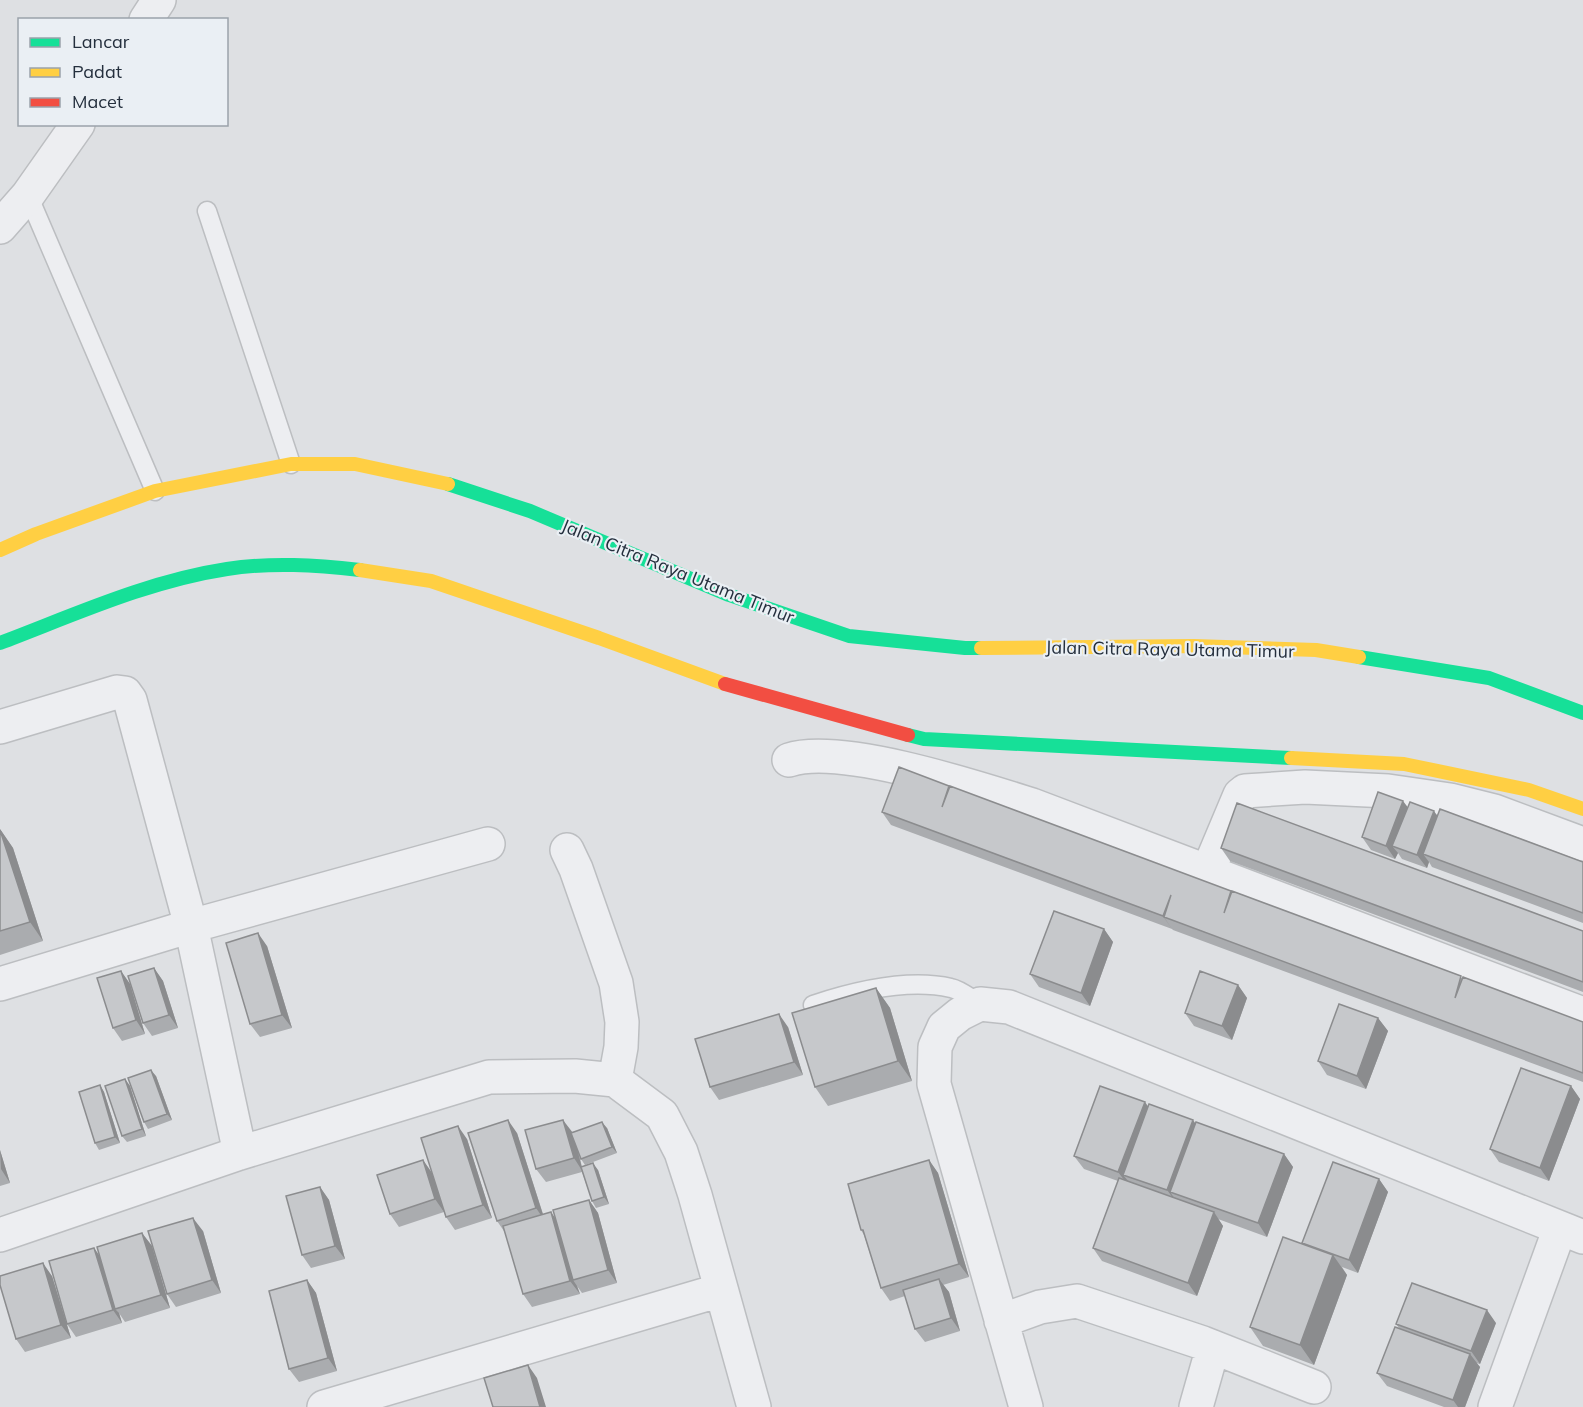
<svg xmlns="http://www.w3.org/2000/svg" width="1583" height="1407" font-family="Mulish,sans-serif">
	<rect width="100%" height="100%" fill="#dee0e3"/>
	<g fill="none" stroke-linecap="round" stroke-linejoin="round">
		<g stroke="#bcbec1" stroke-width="21">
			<path id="lane" d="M 28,195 L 155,491
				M 207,211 L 291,464
				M 813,1005 C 855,991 907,978 951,988 C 961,990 971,999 980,1004"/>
		</g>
		<g stroke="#bcbec1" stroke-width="36">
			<path id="street" d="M 146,20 L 159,0
				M 0,227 L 28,195 L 78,124
				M 0,727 L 117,692 L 125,693 L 130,700 L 191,926 L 240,1153
				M 789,760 C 841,743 978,788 1032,805 L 1583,1014
				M 567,850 L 576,869 L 616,983 L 622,1022 L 621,1047 L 615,1080
				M 1208,871 L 1240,795 L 1245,791 L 1305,787 L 1388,791 L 1450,800 L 1494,811 L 1583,844
				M 0,984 L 191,926 L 488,844
				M 0,1235 L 240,1153 L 489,1077 L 575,1076 L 615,1080 L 662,1115 L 681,1152 L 695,1195 L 754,1407
				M 1001,1321 L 1040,1307 L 1077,1301 L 1203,1343 L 1314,1387
				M 324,1407 L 721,1290
				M 1026,1407 L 934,1084 L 935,1047 L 944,1027 L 960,1014 L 980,1004 L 1009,1007 L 1583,1237
				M 1196,1407 L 1213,1347
				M 1495,1407 L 1560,1228"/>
		</g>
		<use href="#lane" stroke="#edeef1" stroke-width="18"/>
		<use href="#street" stroke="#edeef1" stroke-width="33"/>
		<path stroke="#16e098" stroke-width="14" d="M 448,484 L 530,511 L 729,595 L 849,636 L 965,648 L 981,648
			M 0,643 C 74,615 148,581 227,569 C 272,562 316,565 360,570
			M 1359,657 L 1489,678 L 1583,713
			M 908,735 L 924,739 L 1291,758"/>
		<path stroke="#ffcf43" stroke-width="14" d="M 0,550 L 36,534 L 155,491 L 291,464 L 355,464 L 448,484
			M 360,570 L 431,581 L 599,638 L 725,684
			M 981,648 L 1194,646 L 1316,650 L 1359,657
			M 1291,758 L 1404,764 L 1529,790 L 1583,809"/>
		<path stroke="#f24e42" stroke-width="14" d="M 725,684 L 908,735"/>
	</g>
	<path fill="#aaacaf" d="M 950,787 L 1462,978 L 1583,1022 L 1583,1082 L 1173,930 L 1172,929 L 891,825 L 882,812 Z
		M 1407,807 L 1437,815 L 1583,862 L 1583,923 L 1432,867 L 1429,862 L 1427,868 L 1402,859 L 1398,853 L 1395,859 L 1371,850 L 1362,837 Z
		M 0,829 L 13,848 L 43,941 L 0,955 Z
		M 1221,848 L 1583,931 L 1583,992 L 1230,861 Z
		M 1104,929 L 1113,942 L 1090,1006 L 1039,987 L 1030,974 Z
		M 267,946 L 292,1028 L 260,1037 L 250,1024 Z
		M 154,968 L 163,981 L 178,1028 L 152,1036 L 143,1023 Z
		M 121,971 L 130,984 L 145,1034 L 122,1041 L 113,1028 Z
		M 1238,985 L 1247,998 L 1232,1040 L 1194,1026 L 1185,1013 Z
		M 876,988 L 890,1008 L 912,1081 L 828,1106 L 815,1087 Z
		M 1378,1018 L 1388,1031 L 1366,1089 L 1327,1075 L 1318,1061 Z
		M 788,1027 L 803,1075 L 719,1100 L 710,1087 Z
		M 156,1076 L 172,1120 L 148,1129 L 144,1122 Z
		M 125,1079 L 130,1086 L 146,1136 L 127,1142 L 122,1136 Z
		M 100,1085 L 104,1092 L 120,1143 L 99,1150 L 95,1143 Z
		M 1571,1086 L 1580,1099 L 1549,1181 L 1499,1162 L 1490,1149 Z
		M 1148,1107 L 1284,1154 L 1293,1167 L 1267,1237 L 1218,1219 L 1223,1226 L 1197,1296 L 1102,1261 L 1093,1248 L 1118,1181 L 1084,1169 L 1074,1156 Z
		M 607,1128 L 617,1153 L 585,1165 L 581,1159 L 578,1150 L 582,1167 L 598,1170 L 609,1204 L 596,1208 L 592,1201 L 582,1172 L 546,1182 L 536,1169 L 572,1132 Z
		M 517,1133 L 543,1214 L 556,1218 L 589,1200 L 598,1213 L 617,1283 L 582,1293 L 577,1286 L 580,1294 L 532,1307 L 523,1294 L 506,1234 L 497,1221 Z
		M 467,1139 L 492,1218 L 455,1230 L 446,1217 L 444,1212 L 399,1227 L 390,1214 L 423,1160 L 432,1173 Z
		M 0,1150 L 10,1183 L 0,1186 Z
		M 929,1160 L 938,1173 L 969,1277 L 943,1285 L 949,1292 L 960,1331 L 925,1342 L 915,1329 L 905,1296 L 890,1301 L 881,1288 L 864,1235 L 861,1230 Z
		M 1379,1179 L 1388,1192 L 1358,1273 L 1342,1267 L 1347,1275 L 1314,1365 L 1263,1346 L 1250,1327 L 1303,1244 Z
		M 320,1187 L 329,1200 L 345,1259 L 311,1268 L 302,1255 Z
		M 203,1231 L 221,1293 L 176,1307 L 167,1294 Z
		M 142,1233 L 152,1246 L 170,1308 L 125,1322 L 119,1313 L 122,1323 L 76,1337 L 67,1324 L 94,1248 L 100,1256 Z
		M 52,1276 L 71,1338 L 25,1352 L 16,1339 Z
		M 307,1280 L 316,1293 L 337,1371 L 299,1382 L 289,1369 Z
		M 1496,1323 L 1480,1364 L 1476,1363 L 1480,1367 L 1465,1407 L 1444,1407 L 1387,1386 L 1377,1373 L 1399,1328 L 1396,1324 Z"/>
	<path fill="#8b8c8e" d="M 1403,801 L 1413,814 L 1392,846 L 1398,853 L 1395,859 L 1386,846 Z
		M 1434,811 L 1443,824 L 1423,854 L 1429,862 L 1427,868 L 1417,855 Z
		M 0,829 L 13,848 L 43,941 L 30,922 Z
		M 1171,895 L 1164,917 L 1172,929 L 1163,916 Z
		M 1104,929 L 1113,942 L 1090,1006 L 1081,993 Z
		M 258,933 L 267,946 L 292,1028 L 282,1015 Z
		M 154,968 L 163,981 L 178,1028 L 169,1015 Z
		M 121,971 L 130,984 L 145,1034 L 136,1020 Z
		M 1238,985 L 1247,998 L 1232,1040 L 1222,1026 Z
		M 876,988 L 890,1008 L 912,1081 L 898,1061 Z
		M 779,1014 L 788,1027 L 803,1075 L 794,1062 Z
		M 1378,1018 L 1388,1031 L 1366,1089 L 1357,1076 Z
		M 151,1070 L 156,1076 L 172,1120 L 167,1114 Z
		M 125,1079 L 130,1086 L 146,1136 L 142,1129 Z
		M 100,1085 L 104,1092 L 120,1143 L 115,1137 Z
		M 1571,1086 L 1580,1099 L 1549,1181 L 1540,1168 Z
		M 1145,1102 L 1154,1115 L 1123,1175 L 1129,1182 L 1128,1185 L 1118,1172 Z
		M 508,1120 L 517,1133 L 545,1221 L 536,1208 Z
		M 563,1120 L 573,1133 L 583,1172 L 574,1158 Z
		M 1193,1120 L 1202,1133 L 1170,1192 L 1177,1202 L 1177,1203 L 1167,1190 Z
		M 602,1122 L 607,1128 L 617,1153 L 612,1147 Z
		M 458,1126 L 467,1139 L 492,1218 L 483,1205 Z
		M 0,1150 L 10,1183 L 1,1169 Z
		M 1284,1154 L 1293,1167 L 1267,1237 L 1258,1223 Z
		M 423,1160 L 432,1173 L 444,1212 L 435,1199 Z
		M 929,1160 L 938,1173 L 969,1277 L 959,1264 Z
		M 593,1163 L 598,1170 L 609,1204 L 604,1197 Z
		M 1379,1179 L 1388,1192 L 1358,1273 L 1349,1260 Z
		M 320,1187 L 329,1200 L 345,1259 L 335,1246 Z
		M 589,1200 L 598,1213 L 617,1283 L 608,1270 Z
		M 551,1212 L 560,1225 L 573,1280 L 577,1286 L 580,1294 L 570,1281 Z
		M 1214,1212 L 1223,1226 L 1197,1296 L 1188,1283 Z
		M 193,1218 L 203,1231 L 221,1293 L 212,1280 Z
		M 142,1233 L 152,1246 L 170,1308 L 161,1295 Z
		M 94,1248 L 103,1261 L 115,1309 L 119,1313 L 122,1323 L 113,1310 Z
		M 1333,1255 L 1347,1275 L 1314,1365 L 1300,1345 Z
		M 43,1263 L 52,1276 L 71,1338 L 61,1325 Z
		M 939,1279 L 949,1292 L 960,1331 L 951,1318 Z
		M 307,1280 L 316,1293 L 337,1371 L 328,1358 Z
		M 1487,1310 L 1496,1323 L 1480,1364 L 1471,1351 Z
		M 1470,1354 L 1480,1367 L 1465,1407 L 1458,1407 L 1453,1400 Z
		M 528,1365 L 537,1378 L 546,1407 L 540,1407 Z"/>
	<path fill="#c6c8cb" stroke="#8b8c8e" stroke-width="1.5" d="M 899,767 L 949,786 L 942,807 L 950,786 L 1231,891 L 1224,913 L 1232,891 L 1461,976 L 1455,998 L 1463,977 L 1583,1022 L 1583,1073 L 1164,917 L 1171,895 L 1163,916 L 882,812 Z
		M 1378,792 L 1403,801 L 1386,846 L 1362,837 Z
		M 1410,802 L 1434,811 L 1417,855 L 1392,846 Z
		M 1237,803 L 1583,931 L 1583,982 L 1221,848 Z
		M 1440,809 L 1583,862 L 1583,913 L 1423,854 Z
		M 0,830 L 30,922 L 0,931 Z
		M 1054,911 L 1104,929 L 1081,993 L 1030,974 Z
		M 258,933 L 282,1015 L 250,1024 L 226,943 Z
		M 154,968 L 169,1015 L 143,1023 L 128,976 Z
		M 121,971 L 136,1020 L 113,1028 L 97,978 Z
		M 1200,971 L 1238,985 L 1222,1026 L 1185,1013 Z
		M 876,988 L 898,1061 L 815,1087 L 792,1013 Z
		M 1339,1004 L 1378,1018 L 1357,1076 L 1318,1061 Z
		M 779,1014 L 794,1062 L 710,1087 L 695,1039 Z
		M 1521,1068 L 1571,1086 L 1540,1168 L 1490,1149 Z
		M 151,1070 L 167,1114 L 144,1122 L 128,1078 Z
		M 125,1079 L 142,1129 L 122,1136 L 105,1086 Z
		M 100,1085 L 115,1137 L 95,1143 L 79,1092 Z
		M 1100,1086 L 1145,1102 L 1118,1172 L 1074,1156 Z
		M 1149,1104 L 1193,1120 L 1167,1190 L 1123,1175 Z
		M 508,1120 L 536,1208 L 497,1221 L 468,1133 Z
		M 563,1120 L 574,1158 L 536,1169 L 525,1130 Z
		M 602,1122 L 612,1147 L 581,1159 L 571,1133 Z
		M 1196,1122 L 1284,1154 L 1258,1223 L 1170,1192 Z
		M 458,1126 L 483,1205 L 446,1217 L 421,1138 Z
		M 423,1160 L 435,1199 L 390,1214 L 377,1175 Z
		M 929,1160 L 959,1264 L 881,1288 L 863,1230 L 861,1230 L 848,1184 Z
		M 1333,1162 L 1379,1179 L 1349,1260 L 1302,1243 Z
		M 593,1163 L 604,1197 L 592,1201 L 581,1167 Z
		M 1119,1178 L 1214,1212 L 1188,1283 L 1093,1248 Z
		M 320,1187 L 335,1246 L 302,1255 L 286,1196 Z
		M 589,1200 L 608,1270 L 573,1280 L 553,1210 Z
		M 551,1212 L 570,1281 L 523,1294 L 503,1226 Z
		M 193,1218 L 212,1280 L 167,1294 L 148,1231 Z
		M 142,1233 L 161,1295 L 115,1309 L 97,1247 Z
		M 1283,1237 L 1333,1255 L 1300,1345 L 1250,1327 Z
		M 94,1248 L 113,1310 L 67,1324 L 49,1261 Z
		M 43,1263 L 61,1325 L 16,1339 L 0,1285 L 0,1276 Z
		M 939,1279 L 951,1318 L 915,1329 L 903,1290 Z
		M 307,1280 L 328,1358 L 289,1369 L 269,1291 Z
		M 1412,1283 L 1487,1310 L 1471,1351 L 1396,1324 Z
		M 1395,1327 L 1470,1354 L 1453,1400 L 1377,1373 Z
		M 528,1365 L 540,1407 L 493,1407 L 484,1378 Z"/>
	<g text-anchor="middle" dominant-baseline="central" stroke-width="4.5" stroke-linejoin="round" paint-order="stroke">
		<g font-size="18" fill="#242f3d" stroke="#eaeff4">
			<text transform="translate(678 571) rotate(22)">Jalan Citra Raya Utama Timur</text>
			<text transform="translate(1170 649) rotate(1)">Jalan Citra Raya Utama Timur</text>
		</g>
	</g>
	<rect x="18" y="18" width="210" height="108" fill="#eaeff4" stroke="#9ba2ab" stroke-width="1.5"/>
	<rect x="30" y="38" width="30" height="9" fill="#16e098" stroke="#9ba2ab" stroke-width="1.5"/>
	<text x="72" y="48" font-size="18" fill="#242f3d">Lancar</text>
	<rect x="30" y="68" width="30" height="9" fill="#ffcf43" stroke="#9ba2ab" stroke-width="1.5"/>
	<text x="72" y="78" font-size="18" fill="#242f3d">Padat</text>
	<rect x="30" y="98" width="30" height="9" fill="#f24e42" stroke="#9ba2ab" stroke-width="1.5"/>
	<text x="72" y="108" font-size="18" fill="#242f3d">Macet</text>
</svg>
